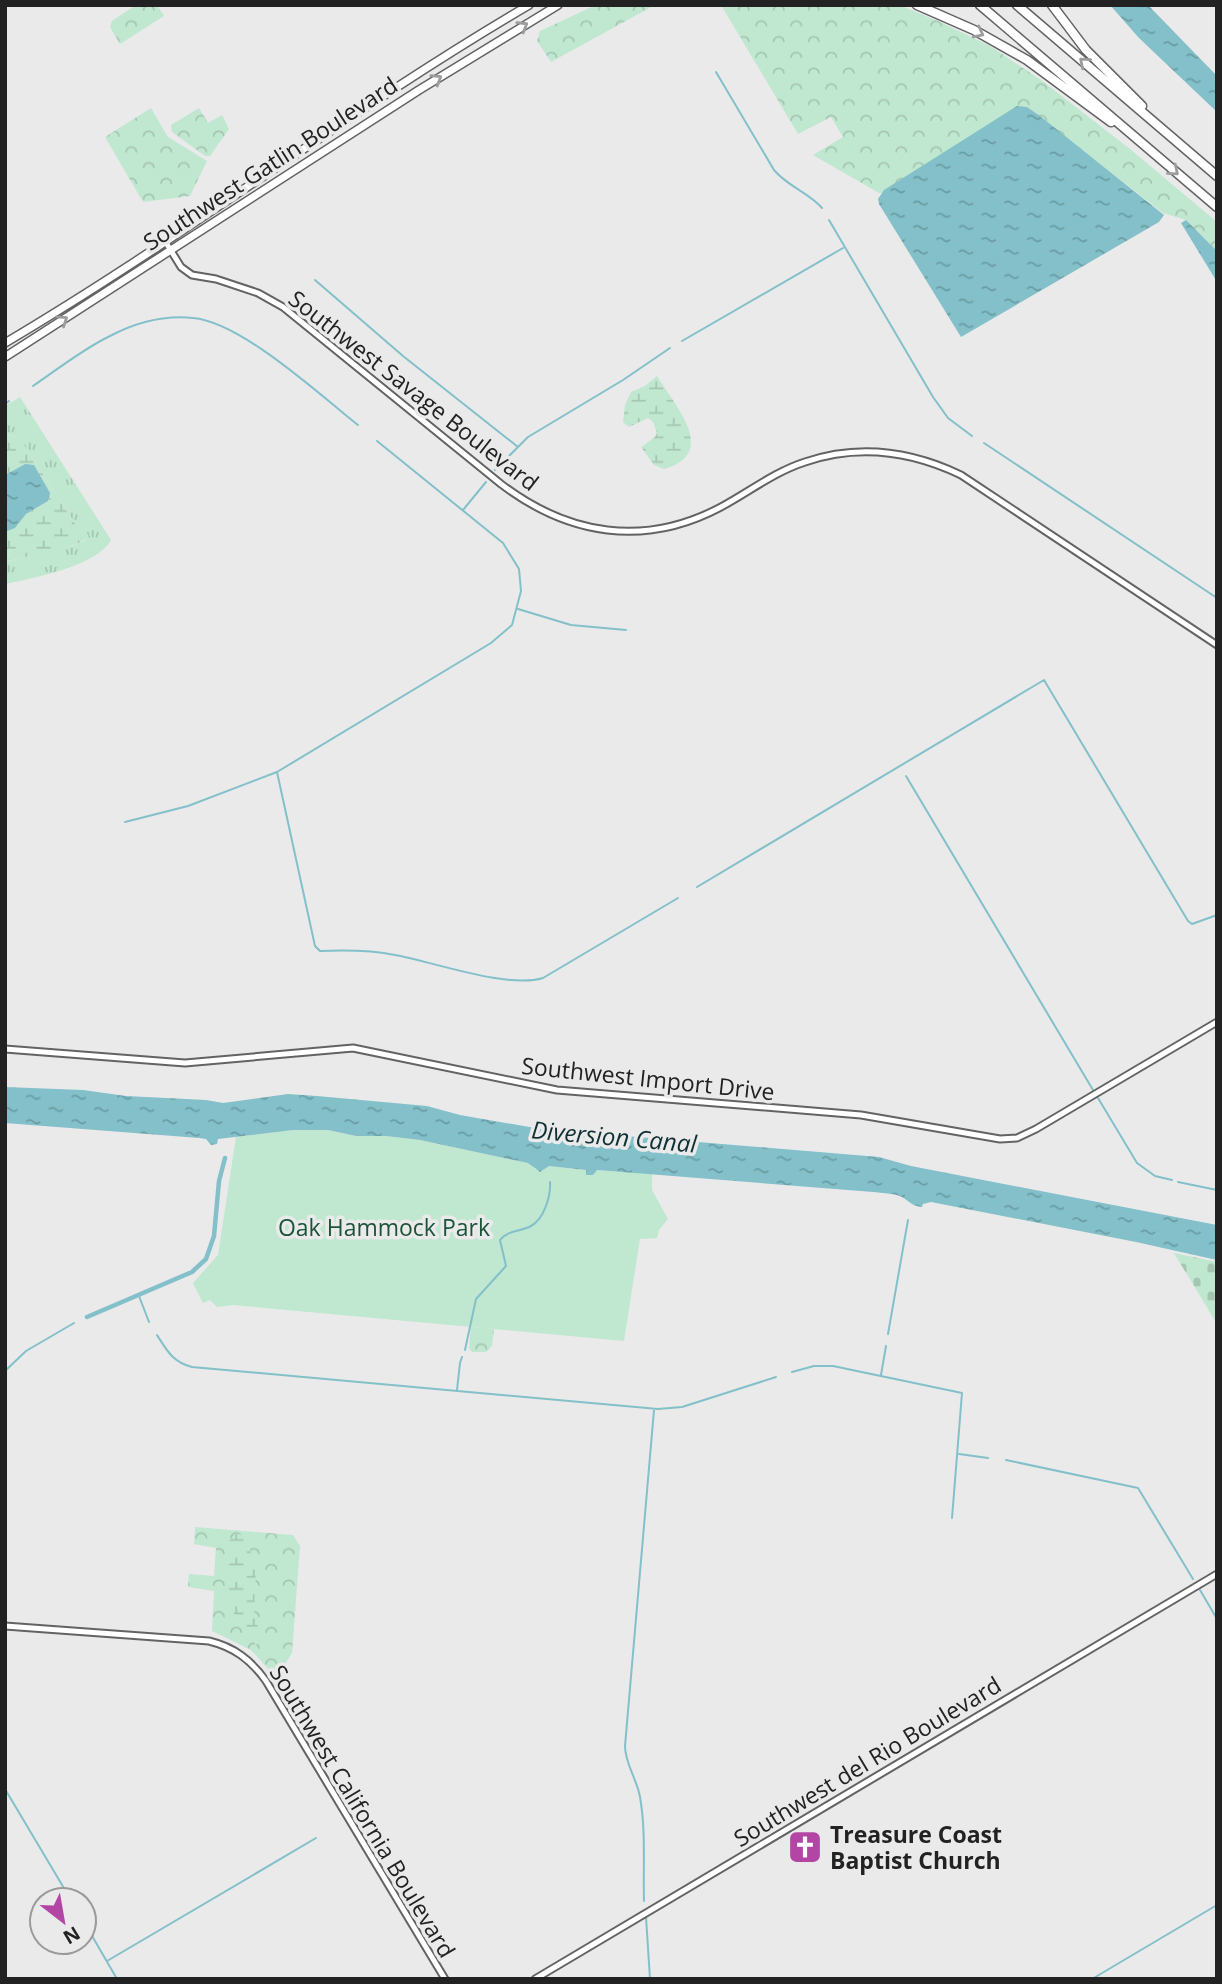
<svg xmlns="http://www.w3.org/2000/svg" width="1222" height="1984" font-family="'Open Sans',sans-serif">
	<defs>
		<pattern id="grass-tufts" width="24" height="20" patternUnits="userSpaceOnUse" patternTransform="scale(1.75)"><rect width="24" height="20" fill="#c0e7d0"/><path d="M3 7l-1-3M5 7V3M7 7l1-3M15 17l-1-3M17 17v-4M19 17l1-3" fill="none" stroke="#a5c6b2"/></pattern>
		<pattern id="forest-crowns" width="20" height="18" patternUnits="userSpaceOnUse" patternTransform="scale(1.75)"><rect width="20" height="18" fill="#c0e7d0"/><path d="M2 6a3 3 0 1 1 6 0M12 15a3 3 0 1 1 6 0" fill="none" stroke="#a5c6b2"/></pattern>
		<pattern id="wetland-marsh" width="20" height="14" patternUnits="userSpaceOnUse" patternTransform="scale(1.75)"><rect width="20" height="14" fill="#c0e7d0"/><path d="M1 5h8M5 5V1M11 12h8M15 12V8" fill="none" stroke="#a5c6b2"/></pattern>
		<pattern id="cemetery-stones" width="16" height="16" patternUnits="userSpaceOnUse" patternTransform="scale(1.75)"><rect width="16" height="16" fill="#c0e7d0"/><path d="M2 7V4a2 2 0 0 1 4 0v3zM10 15v-3a2 2 0 0 1 4 0v3z" fill="#a5c6b2"/></pattern>
		<pattern id="water-ripples" width="26" height="14" patternUnits="userSpaceOnUse" patternTransform="scale(1.75)"><rect width="26" height="14" fill="#83c0c9"/><path d="M2 4q2-2 4 0t4 0M15 11q2-2 4 0t4 0" fill="none" stroke="#6b9ca3"/></pattern>
	</defs>
	<rect width="100%" height="100%" fill="#eaeaeb"/>
	<path fill="url(#grass-tufts)" d="M 20,397 L 111,540 C 97,566 34,578 5,584 L 5,562 L 72,546 L 86,540 L 24,445 L 17,437 L 9,435 L 5,437 L 5,406 Z"/>
	<path fill="url(#forest-crowns)" d="M 136,5 L 157,5 L 164,16 L 120,44 L 110,27 L 112,21 Z
		M 596,5 L 655,5 L 551,62 L 537,41 L 540,31 Z
		M 721,5 L 899,5 L 938,21 L 990,46 L 1041,80 L 1130,149 L 1217,222 L 1217,251 L 1186,220 L 1163,213 L 1027,107 L 1017,107 L 882,193 L 879,193 L 813,155 L 843,137 L 831,117 L 798,134 Z
		M 151,108 L 168,137 L 207,161 L 190,196 L 143,202 L 105,137 Z
		M 199,108 L 208,123 L 222,115 L 229,129 L 210,156 L 205,156 L 172,132 L 171,125 Z
		M 471,1327 L 494,1329 L 492,1346 L 486,1352 L 472,1352 L 469,1348 Z
		M 195,1527 L 293,1535 L 300,1546 L 292,1653 L 283,1667 L 272,1673 L 251,1650 L 212,1631 L 214,1591 L 188,1587 L 189,1574 L 214,1576 L 216,1548 L 194,1544 Z"/>
	<path fill="url(#wetland-marsh)" d="M 657,376 C 672,402 721,453 664,469 L 654,465 L 641,447 L 655,437 L 657,433 L 653,422 L 648,418 L 629,427 L 623,422 L 625,405 L 631,392 L 645,386 Z
		M 9,435 L 17,437 L 24,445 L 76,525 L 83,528 L 89,536 C 79,549 24,556 5,562 L 5,532 L 15,528 L 26,514 L 48,501 L 25,464 L 5,475 L 5,437 Z
		M 236,1534 L 244,1535 L 246,1538 L 256,1569 L 254,1612 L 261,1639 L 256,1645 L 239,1625 L 228,1599 L 227,1543 Z"/>
	<path fill="url(#cemetery-stones)" d="M 1174,1253 L 1217,1262 L 1217,1324 Z"/>
	<path fill="#c0e7d0" d="M 293,1130 L 328,1130 L 356,1136 L 386,1136 L 420,1140 L 529,1163 L 536,1170 L 542,1171 L 548,1166 L 586,1170 L 587,1175 L 593,1175 L 596,1170 L 652,1174 L 652,1190 L 668,1219 L 659,1230 L 657,1238 L 640,1239 L 624,1341 L 233,1305 L 217,1307 L 210,1300 L 203,1303 L 193,1283 L 218,1255 L 236,1137 Z"/>
	<path fill="url(#water-ripples)" d="M 1110,5 L 1148,5 L 1217,76 L 1217,112 L 1139,38 Z
		M 1017,106 L 1027,107 L 1040,116 L 1164,215 L 1159,222 L 961,337 L 879,204 L 878,199 L 884,190 Z
		M 1186,220 L 1217,251 L 1217,282 L 1181,223 Z
		M 25,464 L 34,465 L 50,493 L 48,501 L 26,514 L 15,528 L 5,532 L 5,475 Z
		M 5,1087 L 83,1090 L 126,1096 L 206,1100 L 223,1103 L 288,1094 L 317,1096 L 427,1106 L 460,1115 L 541,1129 L 879,1157 L 911,1166 L 1217,1225 L 1217,1260 L 1136,1242 L 931,1202 L 923,1204 L 922,1207 C 912,1206 910,1202 902,1197 C 895,1193 881,1193 873,1192 L 597,1170 L 593,1175 L 586,1175 L 586,1170 L 549,1166 L 540,1172 L 528,1163 L 420,1140 L 386,1136 L 356,1136 L 328,1130 L 293,1130 L 218,1139 L 217,1144 L 211,1145 L 206,1139 L 199,1138 L 5,1123 Z"/>
	<g fill="none" stroke-linecap="round" stroke-linejoin="round">
		<path stroke="#83c0c9" stroke-width="2" d="M 716,72 L 774,170 C 787,186 809,193 822,208
			M 829,220 L 933,397 L 948,418 L 972,436
			M 315,280 L 403,356 L 518,447
			M 682,341 L 843,248
			M 33,386 C 58,369 83,349 110,336 C 135,323 165,315 193,318 C 241,322 319,394 358,425
			M 5,404 L 9,401
			M 984,443 L 1217,598
			M 495,470 L 528,437 L 623,380 L 670,348
			M 463,510 L 486,482
			M 518,609 L 571,625 L 626,630
			M 277,772 L 315,946 L 320,951 C 346,950 371,950 395,955 C 434,962 507,989 543,978 L 678,898
			M 906,776 L 1093,1090
			M 125,822 L 188,806 L 277,772 L 491,643 L 512,625 L 521,591 L 519,569 L 503,543 L 377,441
			M 697,887 L 1044,680 L 1188,921 L 1192,924 L 1217,915
			M 1098,1098 L 1137,1163 L 1155,1176 L 1172,1180
			M 1178,1182 L 1217,1190
			M 139,1296 L 149,1322
			M 888,1334 L 908,1220
			M 157,1335 C 167,1351 173,1362 192,1367 L 658,1409 L 682,1407 L 776,1377
			M 465,1350 L 476,1299 L 506,1266 L 500,1240 C 508,1230 520,1232 531,1226 C 544,1219 551,1196 550,1182
			M 5,1371 L 26,1351 L 74,1323
			M 792,1372 L 814,1366 L 833,1366 L 962,1393 L 952,1518
			M 881,1375 L 886,1346
			M 457,1390 L 460,1363 L 462,1357
			M 959,1454 L 988,1458
			M 1006,1460 L 1138,1488 L 1193,1579
			M 1200,1590 L 1217,1619
			M 5,1789 L 71,1900
			M 644,1901 C 643,1867 646,1831 640,1797 C 637,1779 625,1764 625,1746 L 654,1410
			M 646,1917 L 650,1979
			M 84,1922 L 117,1979
			M 107,1961 L 316,1838
			M 1092,1979 L 1217,1905"/>
		<path stroke="#83c0c9" stroke-width="4.5" d="M 87,1317 L 192,1272 L 206,1259 L 214,1236 L 219,1181 L 225,1158"/>
		<g stroke="#626364" stroke-width="9">
			<path id="tertiary" d="M 165,241 L 181,267 L 192,275 L 216,279 L 258,293 L 283,307 L 501,484 C 568,535 644,548 721,507 C 749,492 774,472 805,462 C 858,444 911,451 961,475 L 1217,645
				M 5,1049 L 185,1063 L 353,1048 L 557,1090 L 861,1115 L 1000,1139 L 1017,1138 L 1036,1129 L 1217,1022
				M 5,1626 L 209,1641 C 234,1647 251,1660 266,1681 L 445,1979
				M 535,1979 L 1217,1574"/>
		</g>
		<g stroke="#626364" stroke-width="10">
			<path id="primary" d="M 5,343 C 184,237 350,110 529,5
				M 5,357 L 419,90 L 558,5"/>
		</g>
		<g stroke="#626364" stroke-width="11">
			<path id="motorway" d="M 917,5 L 974,30 L 1027,60 L 1111,122
				M 980,5 L 1217,207
				M 1017,5 L 1217,176
				M 1052,5 L 1086,50 L 1142,106"/>
		</g>
		<use href="#tertiary" stroke="#fff" stroke-width="5"/>
		<use href="#primary" stroke="#fff" stroke-width="7"/>
		<use href="#motorway" stroke="#fff" stroke-width="8"/>
	</g>
	<defs><path id="oneway-chevron" d="M-2-3.5L2.5 0L-2 3.5" fill="none" stroke-width="1.6" stroke-linecap="round" stroke-linejoin="round" transform="scale(1.75)"/></defs>
	<g stroke="#9c9c9c">
		<use href="#oneway-chevron" transform="translate(523 26) rotate(-31)"/>
		<use href="#oneway-chevron" transform="translate(979 33) rotate(27)"/>
		<use href="#oneway-chevron" transform="translate(1084 62) rotate(-140)"/>
		<use href="#oneway-chevron" transform="translate(437 79) rotate(-32)"/>
		<use href="#oneway-chevron" transform="translate(1174 171) rotate(40)"/>
		<use href="#oneway-chevron" transform="translate(63 320) rotate(-34)"/>
	</g>
	<defs>
		<g id="church-square" transform="scale(1.75)"><rect x="-9" y="-9" width="18" height="18" rx="4" fill="#b346a5" stroke="#eaeaeb"/><path d="M-1.2-6h2.4v3.5h3.3v2.4h-3.3V6h-2.4V-.1h-3.3v-2.4h3.3Z" fill="#fff"/></g>
	</defs>
	<g fill-rule="evenodd">
		<use href="#church-square" x="805" y="1847"/>
	</g>
	<g text-anchor="middle" dominant-baseline="central" stroke-width="7" stroke-linejoin="round" paint-order="stroke">
		<g font-size="23" fill="#222223" stroke="#eaeaeb">
			<text transform="translate(270 163) rotate(-33)">Southwest Gatlin Boulevard</text>
			<text transform="translate(414 390) rotate(38)">Southwest Savage Boulevard</text>
			<text transform="translate(648 1078) rotate(6)">Southwest Import Drive</text>
			<text transform="translate(867 1761) rotate(-31)">Southwest del Rio Boulevard</text>
			<text transform="translate(363 1811) rotate(59)">Southwest California Boulevard</text>
		</g>
		<g font-size="23" fill="#1b5439" stroke="#eaeaeb">
			<text x="384" y="1227">Oak Hammock Park</text>
		</g>
		<g font-size="23" font-weight="bold" fill="#222223" stroke="#eaeaeb" text-anchor="start">
			<text x="830" y="1834">Treasure Coast<tspan x="830" dy="26">Baptist Church</tspan></text>
		</g>
		<g font-size="24" font-style="italic" fill="#103034" stroke="#eaeaeb">
			<text transform="translate(614 1136) rotate(5)">Diversion Canal</text>
		</g>
	</g>
	<rect width="1222" height="1984" fill="none" stroke="#222223" stroke-width="14"/>
	<g transform="translate(63 1921) rotate(149)"><circle r="33" fill="#eaeaeb" stroke="#9a9a9b" stroke-width="2"/>
	<path d="M0-5L12 26L0 18L-12 26Z" fill="#b346a5"/>
	<text y="-10" font-size="19" font-weight="bold" text-anchor="middle" fill="#222223">N</text>
	</g>
</svg>
